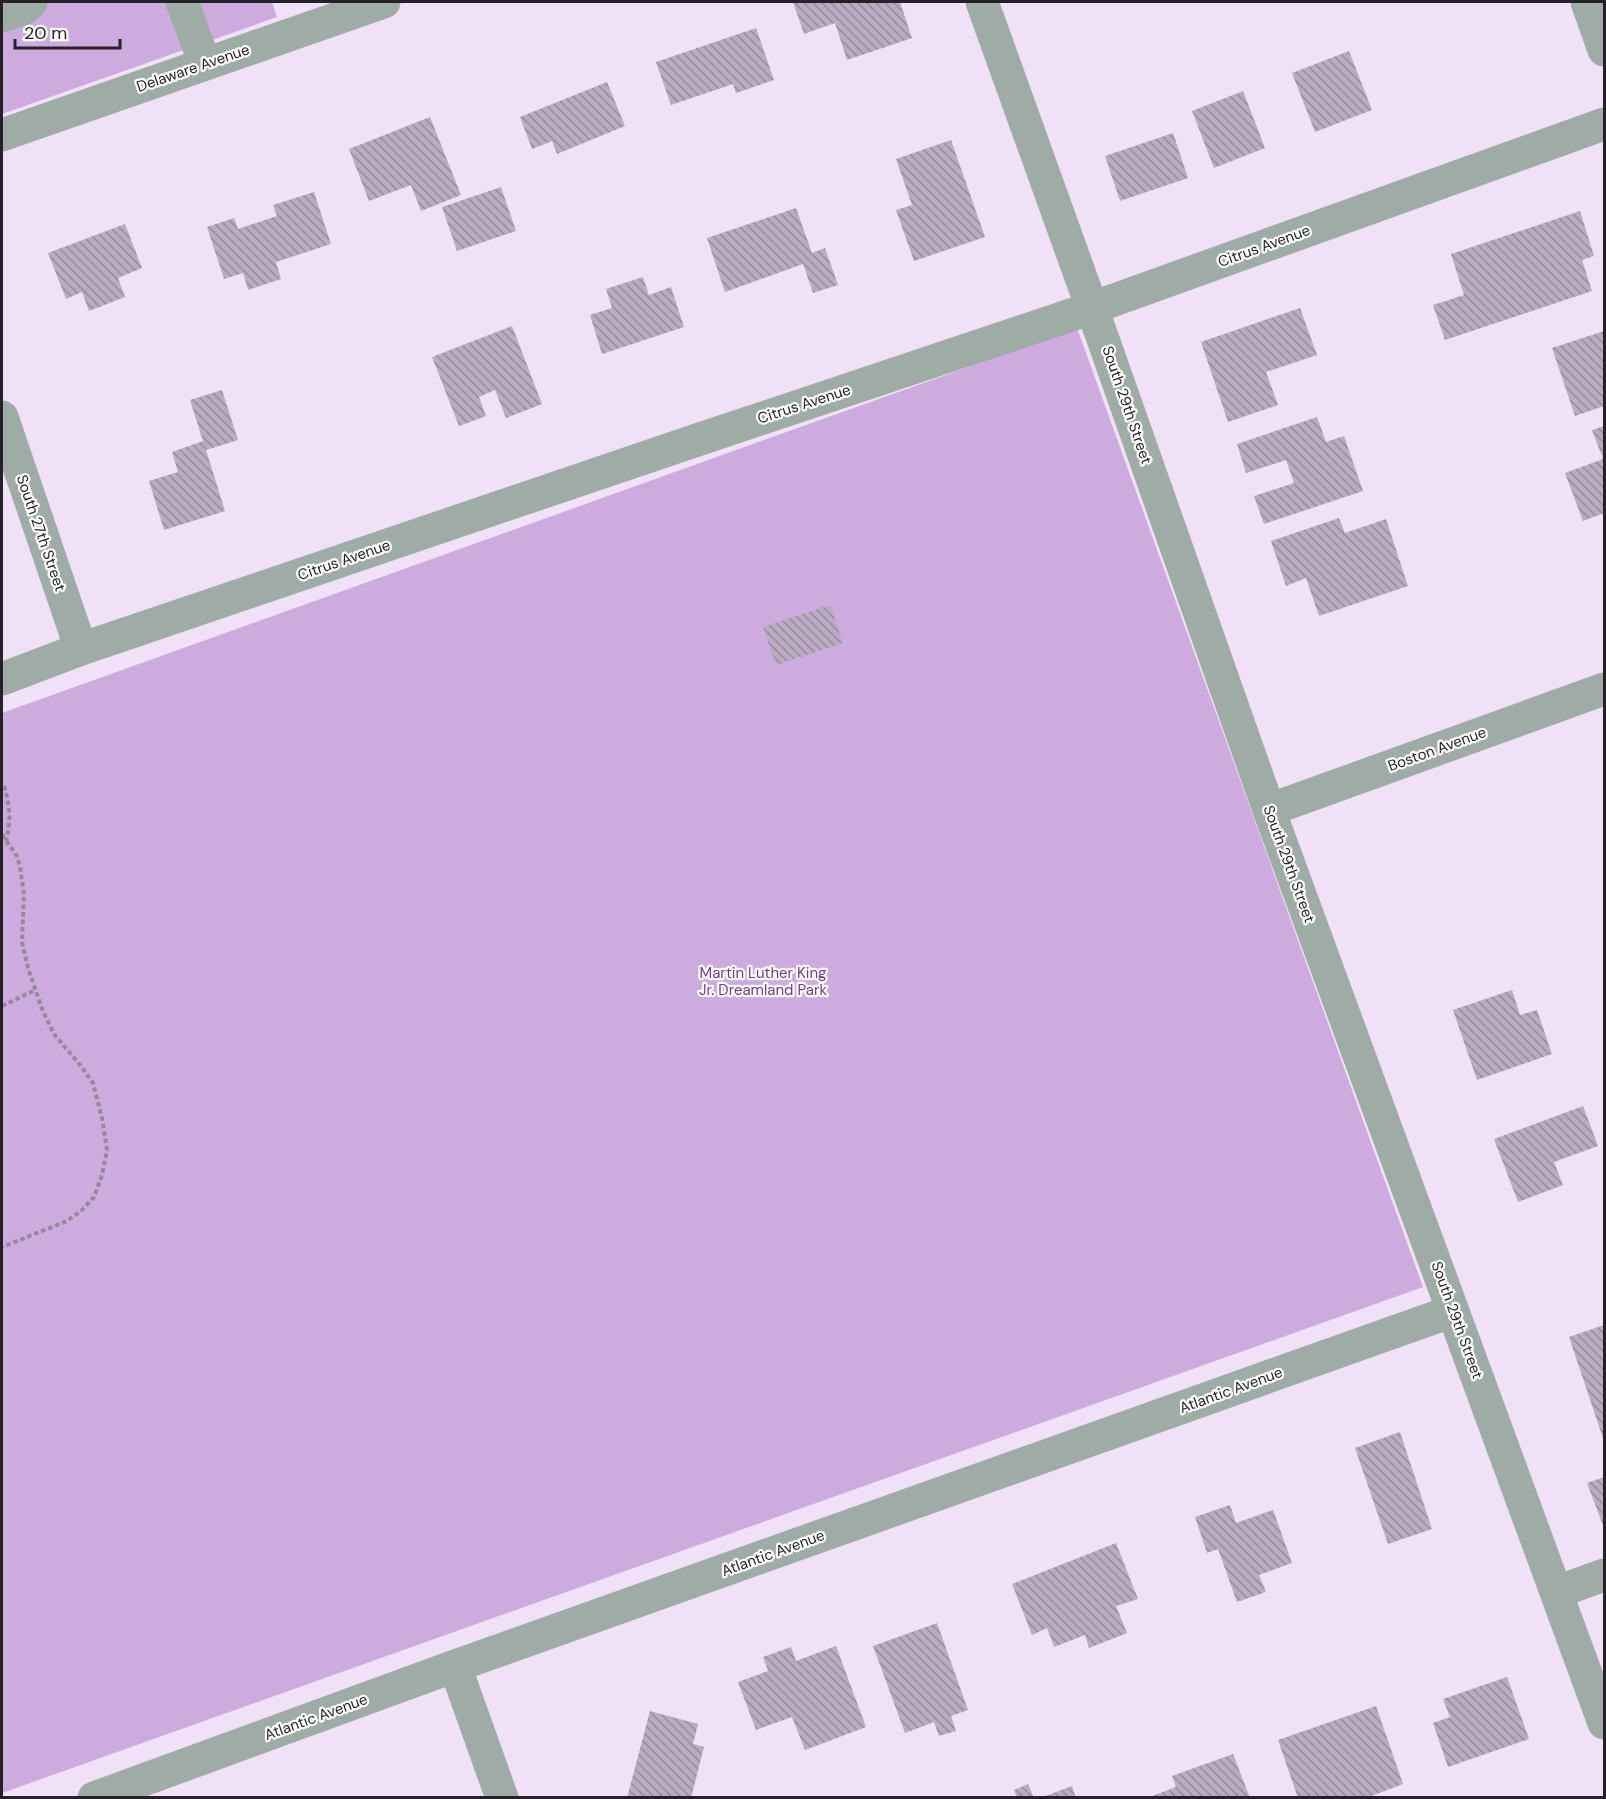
<svg xmlns="http://www.w3.org/2000/svg" width="1606" height="1799" font-family="'DM Sans',sans-serif">
	<defs>
		<pattern id="building-back-hatch" width="6" height="6" patternUnits="userSpaceOnUse" patternTransform="scale(1.5)"><rect width="6" height="6" fill="#baabc2"/><path d="M-1 5l2 2M0 0l6 6M5-1l2 2" fill="none" stroke="#978b9e"/></pattern>
	</defs>
	<rect width="100%" height="100%" fill="#f0e0f8"/>
	<path fill="#cdabdf" d="M 2,2 L 272,2 L 277,17 L 2,114 Z
		M 1077,328 L 1423,1287 L 2,1793 L 2,713 Z"/>
	<path fill="url(#building-back-hatch)" d="M 793,2 L 900,2 L 912,38 L 847,60 L 835,23 L 804,34 Z
		M 756,28 L 774,80 L 736,93 L 733,84 L 671,105 L 656,62 Z
		M 1349,51 L 1372,110 L 1315,132 L 1292,73 Z
		M 607,82 L 625,126 L 557,154 L 552,141 L 532,149 L 520,117 Z
		M 1243,91 L 1265,148 L 1214,168 L 1192,111 Z
		M 430,117 L 461,195 L 421,211 L 411,185 L 369,201 L 349,149 Z
		M 1173,133 L 1188,178 L 1120,201 L 1105,156 Z
		M 951,140 L 985,237 L 914,261 L 896,210 L 912,205 L 896,159 Z
		M 501,187 L 516,231 L 457,251 L 442,207 Z
		M 314,192 L 331,244 L 276,262 L 281,279 L 248,290 L 243,273 L 224,279 L 207,227 L 234,218 L 238,229 L 277,216 L 273,205 Z
		M 796,208 L 812,253 L 825,248 L 838,285 L 813,293 L 803,264 L 725,292 L 707,238 Z
		M 1580,211 L 1594,256 L 1582,260 L 1592,291 L 1445,340 L 1433,305 L 1464,295 L 1451,254 Z
		M 125,224 L 142,268 L 118,278 L 125,297 L 89,311 L 82,292 L 66,299 L 48,253 Z
		M 643,277 L 649,295 L 671,287 L 684,327 L 602,354 L 590,315 L 612,308 L 606,289 Z
		M 1300,308 L 1317,355 L 1266,372 L 1278,405 L 1228,422 L 1201,342 Z
		M 512,326 L 542,404 L 506,418 L 495,390 L 479,397 L 486,416 L 459,426 L 432,357 Z
		M 1604,331 L 1604,406 L 1575,416 L 1552,348 Z
		M 222,390 L 238,440 L 206,450 L 225,511 L 164,530 L 149,481 L 178,472 L 172,452 L 203,441 L 190,400 Z
		M 1317,417 L 1326,442 L 1344,436 L 1363,491 L 1264,524 L 1254,496 L 1294,483 L 1286,460 L 1246,473 L 1237,444 Z
		M 1604,426 L 1604,513 L 1583,521 L 1565,473 L 1603,459 L 1592,430 Z
		M 1339,518 L 1345,533 L 1386,519 L 1408,586 L 1319,616 L 1306,578 L 1286,586 L 1271,541 Z
		M 830,605 L 843,643 L 776,665 L 763,627 Z
		M 1512,990 L 1520,1015 L 1537,1010 L 1552,1054 L 1477,1080 L 1453,1010 Z
		M 1583,1106 L 1598,1146 L 1554,1162 L 1563,1185 L 1518,1202 L 1494,1139 Z
		M 1604,1325 L 1604,1441 L 1569,1337 Z
		M 1400,1432 L 1432,1529 L 1388,1544 L 1355,1448 Z
		M 1604,1477 L 1604,1528 L 1587,1483 Z
		M 1230,1505 L 1236,1523 L 1273,1510 L 1292,1563 L 1259,1575 L 1266,1592 L 1237,1602 L 1218,1549 L 1207,1553 L 1195,1517 Z
		M 1116,1543 L 1138,1599 L 1116,1606 L 1127,1633 L 1089,1648 L 1085,1635 L 1054,1647 L 1047,1628 L 1032,1635 L 1012,1584 Z
		M 937,1623 L 968,1710 L 951,1716 L 956,1731 L 939,1736 L 934,1722 L 905,1733 L 873,1646 Z
		M 836,1646 L 866,1727 L 805,1750 L 792,1717 L 756,1730 L 738,1682 L 768,1671 L 763,1657 L 791,1647 L 796,1661 Z
		M 1507,1677 L 1529,1739 L 1448,1767 L 1433,1723 L 1450,1717 L 1443,1699 Z
		M 1376,1706 L 1403,1784 L 1366,1798 L 1298,1798 L 1278,1740 Z
		M 650,1711 L 698,1724 L 693,1744 L 704,1747 L 691,1798 L 627,1798 Z
		M 1233,1754 L 1250,1798 L 1147,1798 L 1176,1787 L 1172,1776 Z
		M 1028,1784 L 1034,1798 L 1017,1798 L 1014,1790 Z
		M 1072,1786 L 1076,1798 L 1043,1798 L 1043,1797 Z"/>
	<g fill="none" stroke-linecap="round" stroke-linejoin="round">
		<path stroke="#958a9b" stroke-width="4" stroke-dasharray="4.5 3" stroke-linecap="butt" d="M 4,786 C 10,805 11,821 6,841
			M 2,835 L 17,856 L 20,867 L 24,894 L 22,942 L 28,968 L 42,1009 L 54,1034 L 81,1066 L 93,1083 L 102,1118 L 107,1150 L 102,1175 L 94,1197 L 82,1210 L 67,1221 L 2,1247
			M 2,1006 L 35,990"/>
		<path stroke="#9faca5" stroke-width="33" d="M 182,2 L 205,64
			M 982,2 L 1092,308 L 1269,810 L 1604,1723
			M 1587,2 L 1604,50
			M 2,16 L 23,9 L 31,2
			M 2,135 L 384,2
			M 2,417 L 81,649
			M 2,679 L 81,649 L 697,440 L 1092,308 L 1604,124
			M 1269,810 L 1604,689
			M 1557,1592 L 1604,1575
			M 455,1666 L 502,1798
			M 94,1798 L 455,1666 L 1453,1311"/>
	</g>
	<g text-anchor="middle" dominant-baseline="central" stroke-width="4.5" stroke-linejoin="round" paint-order="stroke">
		<g font-size="15" fill="#262029" stroke="#fff">
			<text transform="translate(193 68) rotate(-19)">Delaware Avenue</text>
			<text transform="translate(1264 246) rotate(-20)">Citrus Avenue</text>
			<text transform="translate(804 404) rotate(-18)">Citrus Avenue</text>
			<text transform="translate(1127 405) rotate(71)">South 29th Street</text>
			<text transform="translate(41 533) rotate(71)">South 27th Street</text>
			<text transform="translate(344 560) rotate(-19)">Citrus Avenue</text>
			<text transform="translate(1437 749) rotate(-20)">Boston Avenue</text>
			<text transform="translate(1289 864) rotate(70)">South 29th Street</text>
			<text transform="translate(1457 1320) rotate(70)">South 29th Street</text>
			<text transform="translate(1231 1390) rotate(-20)">Atlantic Avenue</text>
			<text transform="translate(773 1553) rotate(-20)">Atlantic Avenue</text>
			<text transform="translate(316 1717) rotate(-20)">Atlantic Avenue</text>
		</g>
		<g font-size="15" fill="#763692" stroke="#fff">
			<text x="763" y="973">Martin Luther King<tspan x="763" dy="17">Jr. Dreamland Park</tspan></text>
		</g>
	</g>
	<rect width="1606" height="1799" fill="none" stroke="#262029" stroke-width="6"/>
	<path d="M15 39v9h105v-9" fill="none" stroke="#262029" stroke-width="3"/>
	<text x="24" y="39" font-size="18" fill="#262029" stroke="#ffffff" stroke-width="4.5" paint-order="stroke">20 m</text>
</svg>
